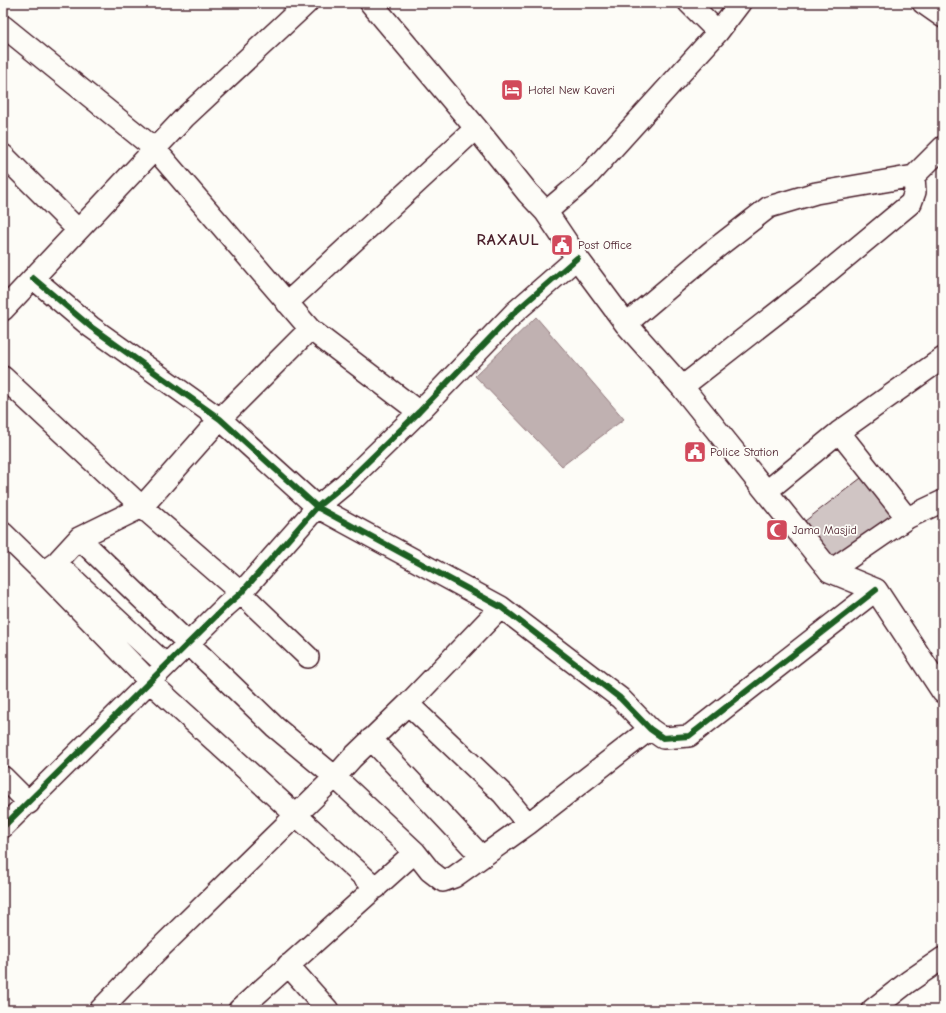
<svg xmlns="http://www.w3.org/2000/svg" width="946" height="1013" font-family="'Comic Neue',sans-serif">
	<rect width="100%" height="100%" fill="#fdfcf7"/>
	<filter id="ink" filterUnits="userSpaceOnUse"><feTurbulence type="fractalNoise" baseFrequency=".025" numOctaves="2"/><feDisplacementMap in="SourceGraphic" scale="8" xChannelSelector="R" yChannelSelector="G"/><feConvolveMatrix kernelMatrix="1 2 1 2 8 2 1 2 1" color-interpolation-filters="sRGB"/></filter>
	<g filter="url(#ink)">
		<path fill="#c0b1b1" stroke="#91777b" d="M 536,317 L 624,419 L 562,466 L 475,376 Z"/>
		<path fill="#d0c5c4" stroke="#4a1f2b" d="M 865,475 L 894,514 L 834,559 L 805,521 Z"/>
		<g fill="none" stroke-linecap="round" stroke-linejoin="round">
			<g stroke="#4a1f2b" stroke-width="24">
				<path id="street" d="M 689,3 L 718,32
					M 923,3 L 943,17
					M 3,26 L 155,149 L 310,329 L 419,412
					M 3,155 L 78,230
					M 546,212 L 586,178 L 718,32 L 740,3
					M 33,278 L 91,327 L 220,419 L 317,507 L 501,607 L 620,698 L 650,729 L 663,738 L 689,736 L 876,590
					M 287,303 L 476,128
					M 3,310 L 185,117 L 307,3
					M 626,324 L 711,252 L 769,207 L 816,193 L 914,176 L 943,147
					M 3,377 L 142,507 L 241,593 L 308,657
					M 682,387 L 805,291 L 911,203 L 915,192 L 914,176
					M 839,432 L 907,518
					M 767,491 L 839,432 L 943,358
					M 3,533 L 43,572 L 149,681 L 376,888
					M 79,538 L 275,727 L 335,777 L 415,852 L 430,871 L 443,881 L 454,877 L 528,824 L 650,729
					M 56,563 L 166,665
					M 830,571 L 907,518 L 943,501
					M 43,572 L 56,563 L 79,538 L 142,507 L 220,419 L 310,329
					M 408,704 L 503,794 L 528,824
					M 371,739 L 482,857
					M 3,777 L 29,803
					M 3,827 L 226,606 L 241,593 L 317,507 L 345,484 L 419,412 L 515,312 L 577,258
					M 288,965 L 328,1010
					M 100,1010 L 156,952 L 335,777 L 352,758 L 408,704 L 501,607
					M 239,1010 L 415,852
					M 872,1010 L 908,982 L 943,958"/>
			</g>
			<g stroke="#4a1f2b" stroke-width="25">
				<path id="primary" d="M 371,3 L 476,128 L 528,193 L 546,212 L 577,258 L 626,324 L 682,387 L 830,571 L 876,590 L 943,692"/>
			</g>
			<use href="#street" stroke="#fdfcf7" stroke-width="21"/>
			<use href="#primary" stroke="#fdfcf7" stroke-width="22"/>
			<g stroke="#fdfcf7" stroke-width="8">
				<path id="cycleway" d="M 33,278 L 91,327 L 220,419 L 317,507 L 501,607 L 620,698 L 650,729 L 663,738 L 689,736 L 876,590
					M 3,827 L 226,606 L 241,593 L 317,507 L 345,484 L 419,412 L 515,312 L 577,258"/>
			</g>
			<use href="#cycleway" stroke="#1b5e20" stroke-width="6"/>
		</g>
	</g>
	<defs>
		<g id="hotel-square" transform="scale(1.15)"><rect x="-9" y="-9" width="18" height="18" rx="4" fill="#d1495b" stroke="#fdfcf7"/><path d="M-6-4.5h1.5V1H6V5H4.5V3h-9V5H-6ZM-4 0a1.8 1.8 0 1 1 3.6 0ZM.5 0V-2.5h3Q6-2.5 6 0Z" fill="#fff"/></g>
		<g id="civic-square" transform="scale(1.15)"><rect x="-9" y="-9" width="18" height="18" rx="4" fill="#d1495b" stroke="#fdfcf7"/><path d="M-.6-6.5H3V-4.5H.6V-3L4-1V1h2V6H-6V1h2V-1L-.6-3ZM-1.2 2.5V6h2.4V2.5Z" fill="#fff"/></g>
		<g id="mosque-square" transform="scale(1.15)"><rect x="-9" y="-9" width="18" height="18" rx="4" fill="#d1495b" stroke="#fdfcf7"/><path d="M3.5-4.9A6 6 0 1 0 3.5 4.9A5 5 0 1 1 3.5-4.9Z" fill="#fff"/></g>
	</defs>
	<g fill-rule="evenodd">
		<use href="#hotel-square" x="512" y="90"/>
		<use href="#civic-square" x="562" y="245"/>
		<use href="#civic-square" x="695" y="452"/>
		<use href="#mosque-square" x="777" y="530"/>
	</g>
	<g text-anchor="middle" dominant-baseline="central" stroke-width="3.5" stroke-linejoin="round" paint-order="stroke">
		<g font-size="12" fill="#4a1f2b" stroke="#fdfcf7" text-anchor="start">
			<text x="528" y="90">Hotel New Kaveri</text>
			<text x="578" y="245">Post Office</text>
			<text x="710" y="452">Police Station</text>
			<text x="792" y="530">Jama Masjid</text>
		</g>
		<g font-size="16" font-weight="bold" letter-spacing="1" fill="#4a1f2b" stroke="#fdfcf7">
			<text x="508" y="240">RAXAUL</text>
		</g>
	</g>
	<rect width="946" height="1013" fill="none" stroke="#fdfcf7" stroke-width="16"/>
	<rect x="8" y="8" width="930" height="997" fill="none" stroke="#4a1f2b" stroke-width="1.5" filter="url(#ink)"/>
</svg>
